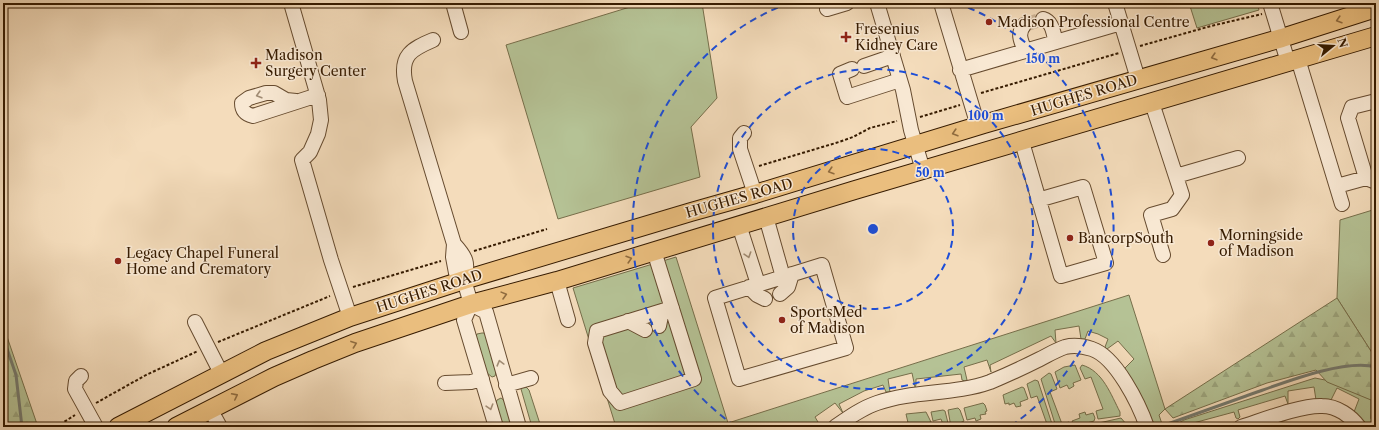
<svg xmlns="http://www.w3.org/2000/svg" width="1379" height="430" font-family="'Libre Caslon Text',serif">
	<defs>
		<pattern id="forest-firs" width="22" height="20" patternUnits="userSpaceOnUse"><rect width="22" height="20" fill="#b5c295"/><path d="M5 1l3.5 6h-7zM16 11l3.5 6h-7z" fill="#9ca67f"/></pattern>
	</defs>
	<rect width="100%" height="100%" fill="#f4dcbb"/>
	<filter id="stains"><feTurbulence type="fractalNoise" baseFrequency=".005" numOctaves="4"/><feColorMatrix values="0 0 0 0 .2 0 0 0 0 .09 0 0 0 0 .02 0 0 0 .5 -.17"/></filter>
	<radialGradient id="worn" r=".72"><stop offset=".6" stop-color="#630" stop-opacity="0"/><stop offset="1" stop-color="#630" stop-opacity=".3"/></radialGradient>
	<path fill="#b5c295" stroke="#766e4a" d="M 643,3 L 702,3 L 717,98 L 691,127 L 700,177 L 558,219 L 506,45 Z
		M 1189,3 L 1257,3 L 1259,10 L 1197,28 Z
		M 1376,209 L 1376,359 L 1337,298 L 1340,220 Z
		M 676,257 L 728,423 L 1129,295 L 1165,409 L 1159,415 L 1163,427 L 1154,427 L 1149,413 L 1125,370 L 1125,368 L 1134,359 L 1118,341 L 1107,349 L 1105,347 L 1108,339 L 1098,334 L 1088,331 L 1085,339 L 1081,339 L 1079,326 L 1055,330 L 1056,343 L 1051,336 L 990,365 L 991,372 L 987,360 L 964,367 L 967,380 L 965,381 L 962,380 L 961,374 L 916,379 L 916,385 L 915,387 L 912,373 L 888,379 L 890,392 L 886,392 L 883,385 L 864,391 L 839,404 L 843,413 L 835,403 L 815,417 L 821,427 L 795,427 L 788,425 L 763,427 L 616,427 L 573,288 Z
		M 482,333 L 485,333 L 496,372 L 495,376 L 492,377 L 487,373 L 476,336 L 477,334 Z
		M 1075,365 L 1081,380 L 1073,383 L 1074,386 L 1069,389 L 1067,385 L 1060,388 L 1055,372 L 1064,367 Z
		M 1082,365 C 1103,371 1111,395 1120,412 L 1120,416 L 1098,419 L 1096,411 L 1103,409 L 1091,377 L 1085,379 L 1080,368 Z
		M 1049,373 L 1051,374 L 1057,389 L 1050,392 L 1062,424 L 1069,422 L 1070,427 L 1056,427 L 1041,379 Z
		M 1315,378 L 1325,380 L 1372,400 L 1371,418 L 1374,427 L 1366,427 L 1354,412 L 1359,399 L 1337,388 L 1331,400 L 1316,400 L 1314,387 L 1288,391 L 1288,404 L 1285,396 L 1238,410 L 1240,417 L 1238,419 L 1236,418 L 1234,412 L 1186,425 L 1186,427 L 1171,427 L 1184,420 Z
		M 1035,380 L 1038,381 L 1053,427 L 1048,427 L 1037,396 L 1031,398 L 1027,384 Z
		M 522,387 L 526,387 L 529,390 L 541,427 L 532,427 L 521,389 Z
		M 1022,387 L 1024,388 L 1028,399 L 1020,402 L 1021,406 L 1016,407 L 1014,403 L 1009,405 L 1009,403 L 1005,404 L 1003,395 Z
		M 501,398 L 505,401 L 513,427 L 502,427 L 496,403 L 497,400 Z
		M 983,403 L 985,405 L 987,411 L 985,412 L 986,414 L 980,415 L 981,419 L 976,421 L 975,418 L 967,420 L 964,408 Z
		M 958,408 L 960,410 L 964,421 L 958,424 L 959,427 L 951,427 L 948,410 Z
		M 943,410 L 945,411 L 949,427 L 944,427 L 941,419 L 933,421 L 931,412 Z
		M 926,412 L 931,422 L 923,424 L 924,427 L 909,427 L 906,414 Z
		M 1085,412 L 1086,415 L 1093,413 L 1095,418 L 1094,421 L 1076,426 L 1074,425 L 1072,421 L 1080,418 L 1079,414 Z
		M 1121,418 L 1127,425 L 1133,427 L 1081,427 Z"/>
	<path fill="url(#forest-firs)" stroke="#766e4a" d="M 1337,298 L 1376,359 L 1376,427 L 1374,427 L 1371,418 L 1371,400 L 1327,382 L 1316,370 L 1267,383 L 1173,418 L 1165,409 Z
		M 3,325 L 38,427 L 3,427 Z"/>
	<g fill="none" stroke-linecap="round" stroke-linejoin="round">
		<path stroke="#757a6f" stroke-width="3" d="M 3,337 L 16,375 L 22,427
			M 1162,426 C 1190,416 1218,406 1246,396 C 1278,385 1343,358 1376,367"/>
		<path stroke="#ceb596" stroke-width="14" stroke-dasharray="14 7" stroke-linecap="butt" d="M 1024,25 L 1043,19"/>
		<g stroke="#664b2f" stroke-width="16">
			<path id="minor" d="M 291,3 L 319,100 L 321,120 L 318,134 L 310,152 L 302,160 L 331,260 L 350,317
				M 453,3 L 461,32
				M 877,3 L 903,90 L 911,130 L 923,170
				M 941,3 L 978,126
				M 1115,3 L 1138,79
				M 1270,3 L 1288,62
				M 827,9 L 847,3
				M 1043,19 C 1053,22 1053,33 1056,42
				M 1024,25 C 1017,34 1021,41 1025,51
				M 433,40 C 412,49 400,55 405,81 L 454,244 L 453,257 L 456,273 L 464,280 L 471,304 L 464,320 L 496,427
				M 1298,59 L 1342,204
				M 864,66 L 893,56
				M 852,69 L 840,74 L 847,97 L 900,80
				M 960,70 L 1121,23
				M 296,101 L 286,100 L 274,93 L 266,93 L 249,98 L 242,103 C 242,111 245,114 253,116 L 318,95
				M 1152,103 L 1182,195 L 1172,209 L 1151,215 L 1163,255
				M 744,133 L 740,138 L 740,149 L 755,194
				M 1022,142 L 1061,276 L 1106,263 L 1083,187 L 1038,200
				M 1176,176 L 1238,158
				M 1366,178 L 1348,118 L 1352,107 L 1376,101
				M 1337,186 L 1366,178 L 1376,182
				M 766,217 L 783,277
				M 739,225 L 758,284
				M 454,244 C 466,257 469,263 464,280
				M 654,251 L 694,379 L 620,403 L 610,391 L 595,343 L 597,331 L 672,308
				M 822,265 L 846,348 L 739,379 L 715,298 Z
				M 557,281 L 568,320
				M 749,287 L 757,295 L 765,299
				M 780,294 L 788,287 L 792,274
				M 471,304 L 486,312 L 519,427
				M 628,321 L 645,330
				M 195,322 L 221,373
				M 659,326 L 662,311
				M 81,376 L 76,381 L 75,389 L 96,427
				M 445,383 L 471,382 L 482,379
				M 506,385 L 531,378
				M 210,409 L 220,427
				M 835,427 C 848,418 862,408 877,403 C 914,390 954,395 990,382 C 1007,375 1024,367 1040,359 C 1048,355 1056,350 1065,347 C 1073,345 1083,346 1092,349 C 1116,357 1139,404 1147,427
				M 1241,427 C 1263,420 1301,405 1322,406 C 1337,406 1351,416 1359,427"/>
		</g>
		<g stroke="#361b00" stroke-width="20">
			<path id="major" d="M 118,427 L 266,351 L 350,317 L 464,280 L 691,212 L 755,194 L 984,124 L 1282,38 L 1376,8
				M 176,427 L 274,377 L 313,360 L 355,343 L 471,304 L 557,281 L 855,190 L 1376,36"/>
		</g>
		<path stroke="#361b00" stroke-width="2" stroke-dasharray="3 2" stroke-linecap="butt" d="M 1283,7 L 1297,3
			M 1140,46 L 1211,26 L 1262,14
			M 981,93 L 1119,53
			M 920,117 L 960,105
			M 759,166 L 839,142 L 853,137 L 870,128 L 897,121
			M 474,251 L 547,229
			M 353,287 L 441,261
			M 218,342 L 330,296
			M 96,403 L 146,375 L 198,351
			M 56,427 L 75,415"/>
		<use href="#minor" stroke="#f8e8d3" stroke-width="14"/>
		<use href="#major" stroke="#eabe7e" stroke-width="18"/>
	</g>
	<defs><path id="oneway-chevron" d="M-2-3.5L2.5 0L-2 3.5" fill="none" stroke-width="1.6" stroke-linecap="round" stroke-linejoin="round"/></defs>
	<g stroke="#906c3f">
		<use href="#oneway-chevron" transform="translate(1339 20) rotate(163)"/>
		<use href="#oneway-chevron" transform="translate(1214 57) rotate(164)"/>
		<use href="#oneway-chevron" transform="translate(955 133) rotate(163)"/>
		<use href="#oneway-chevron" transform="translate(831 171) rotate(163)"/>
		<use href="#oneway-chevron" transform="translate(629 259) rotate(-17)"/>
		<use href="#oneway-chevron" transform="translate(504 295) rotate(-15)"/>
		<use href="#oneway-chevron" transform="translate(354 344) rotate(-20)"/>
		<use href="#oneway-chevron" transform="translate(235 396) rotate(-27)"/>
	</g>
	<g stroke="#a18c74">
		<use href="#oneway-chevron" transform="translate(259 95) rotate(164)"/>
		<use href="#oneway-chevron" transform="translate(748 255) rotate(72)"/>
		<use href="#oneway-chevron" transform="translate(500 363) rotate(-105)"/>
		<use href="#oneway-chevron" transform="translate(490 407) rotate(73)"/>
	</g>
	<g fill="none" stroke="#1d4ed8" stroke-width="2" stroke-dasharray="7 5">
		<circle cx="873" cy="229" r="80"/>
		<circle cx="873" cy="229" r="160"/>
		<path d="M735 426A241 241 0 0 1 789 3M957 3A241 241 0 0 1 1011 426"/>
	</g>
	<g fill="#8f2418" stroke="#f8e8d3" stroke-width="1.5">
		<circle cx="989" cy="22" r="4"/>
		<path d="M844 31h4v4h4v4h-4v4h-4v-4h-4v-4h4z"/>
		<path d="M254 57h4v4h4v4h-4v4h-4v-4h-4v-4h4z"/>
		<circle cx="1070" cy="238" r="4"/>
		<circle cx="1211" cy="243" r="4"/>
		<circle cx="118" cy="261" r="4"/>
		<circle cx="782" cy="320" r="4"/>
	</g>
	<g text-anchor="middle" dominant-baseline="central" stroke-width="3" stroke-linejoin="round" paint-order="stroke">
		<g font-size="14" fill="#361b00" stroke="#f8e8d3" text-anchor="start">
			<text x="997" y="22">Madison Professional Centre</text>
			<text x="855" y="29">Fresenius<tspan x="855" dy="16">Kidney Care</tspan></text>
			<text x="265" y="55">Madison<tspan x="265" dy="16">Surgery Center</tspan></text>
			<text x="1219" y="235">Morningside<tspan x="1219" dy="16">of Madison</tspan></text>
			<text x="1078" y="238">BancorpSouth</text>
			<text x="126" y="253">Legacy Chapel Funeral<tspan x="126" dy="16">Home and Crematory</tspan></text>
			<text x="790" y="312">SportsMed<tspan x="790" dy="16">of Madison</tspan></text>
		</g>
		<g font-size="14" fill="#361b00" stroke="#f8e8d3">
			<text transform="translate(1084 95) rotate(-17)">HUGHES ROAD</text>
			<text transform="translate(739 198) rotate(-16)">HUGHES ROAD</text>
			<text transform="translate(429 291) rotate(-18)">HUGHES ROAD</text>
		</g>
	</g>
	<circle cx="873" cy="229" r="6" fill="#1d4ed8" stroke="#f8e8d3" stroke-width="2"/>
	<g font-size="12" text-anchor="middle" font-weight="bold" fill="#1d4ed8" stroke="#f8e8d3" stroke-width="3" stroke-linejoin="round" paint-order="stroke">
		<text x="1043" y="63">150 m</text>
		<text x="986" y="120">100 m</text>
		<text x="930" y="177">50 m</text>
	</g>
	<rect width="1379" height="430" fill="none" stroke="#f4dcbb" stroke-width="16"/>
	<rect x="4" y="4" width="1371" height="422" fill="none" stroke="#361b00" stroke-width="2"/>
	<rect x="8" y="8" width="1363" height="414" fill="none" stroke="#361b00"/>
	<g transform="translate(1333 46) rotate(72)" stroke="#f8e8d3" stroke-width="3" paint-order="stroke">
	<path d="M0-3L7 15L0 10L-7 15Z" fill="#361b00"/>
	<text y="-6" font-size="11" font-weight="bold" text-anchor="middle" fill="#361b00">N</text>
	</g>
	<rect width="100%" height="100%" filter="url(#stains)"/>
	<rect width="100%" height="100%" fill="url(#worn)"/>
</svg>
